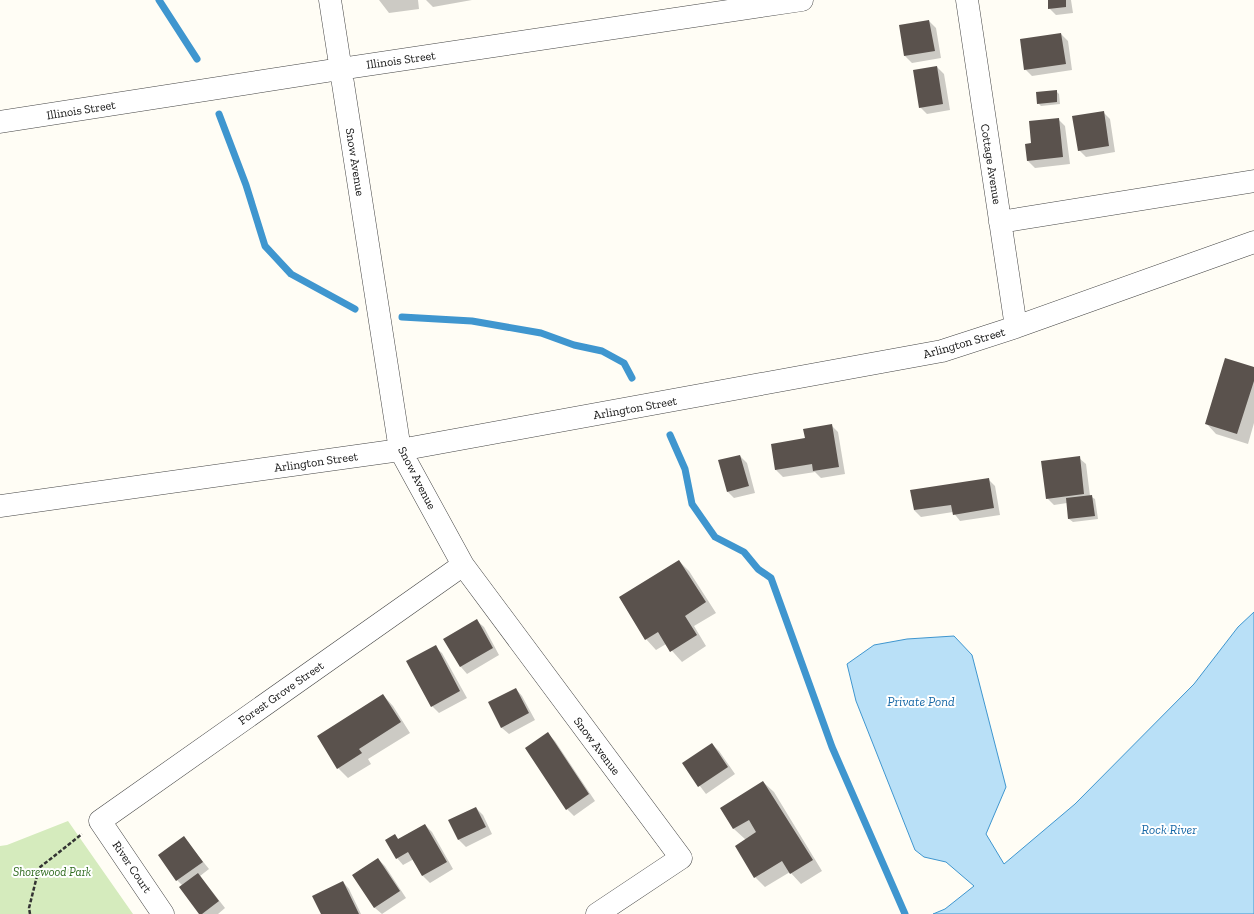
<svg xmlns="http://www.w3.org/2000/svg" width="1254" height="914" font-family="'Zilla Slab',serif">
	<rect width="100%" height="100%" fill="#fffdf5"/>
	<path fill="#d5ebbd" d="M 68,821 L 133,914 L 0,914 L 0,846 L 7,845 Z"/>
	<path fill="#b9e0f7" stroke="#3f96cf" d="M 1254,612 L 1254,914 L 933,914 L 945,909 L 974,886 L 946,862 L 924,857 L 915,850 L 856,701 L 847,664 L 874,645 L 907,639 L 954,636 L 972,655 L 1006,787 L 986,834 L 1004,864 L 1075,804 L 1194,684 L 1238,627 Z"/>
	<path fill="#0003" d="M 379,0 L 418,0 L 419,9 L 389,13 Z
		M 426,0 L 472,0 L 433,7 Z
		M 1049,0 L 1071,0 L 1073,13 L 1056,15 L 1049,8 Z
		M 929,21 L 936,28 L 941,58 L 912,63 L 905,56 L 900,26 Z
		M 1061,34 L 1068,41 L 1072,70 L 1032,76 L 1025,69 Z
		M 937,67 L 944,74 L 950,110 L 927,114 L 920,107 Z
		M 1056,91 L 1059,94 L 1060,104 L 1041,106 L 1038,103 Z
		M 1103,112 L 1110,119 L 1115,152 L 1086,157 L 1079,150 Z
		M 1058,119 L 1065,126 L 1070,164 L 1035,168 L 1028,161 L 1032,144 Z
		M 1254,368 L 1254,423 L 1248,444 L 1216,434 L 1206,423 Z
		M 831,425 L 838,432 L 845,474 L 821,478 L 815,472 L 783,477 L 776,470 L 772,445 L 806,439 Z
		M 740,456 L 747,463 L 755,493 L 734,498 L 728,492 Z
		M 1079,458 L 1086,464 L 1090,496 L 1095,499 L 1098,519 L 1073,522 L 1069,519 L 1067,503 L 1054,505 L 1047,498 Z
		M 988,479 L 995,486 L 1000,515 L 960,521 L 953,512 L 921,517 L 914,510 Z
		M 679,561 L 689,571 L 716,613 L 694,626 L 706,646 L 682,662 L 666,644 L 656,650 L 646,639 L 620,598 Z
		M 477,621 L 484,627 L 499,655 L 467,674 L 461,667 L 445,639 Z
		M 435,647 L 442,653 L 467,698 L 439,713 L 432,706 Z
		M 516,689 L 522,696 L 535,720 L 509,734 L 502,728 L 489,703 Z
		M 383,695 L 393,706 L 410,733 L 368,759 L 371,764 L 348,778 L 338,768 Z
		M 548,734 L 555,741 L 595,801 L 574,816 L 567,809 Z
		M 712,744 L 719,751 L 735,774 L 706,794 L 683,764 Z
		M 763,782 L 774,792 L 822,871 L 801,884 L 790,872 L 765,887 L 755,877 L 746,840 L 734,829 L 722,808 Z
		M 476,808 L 483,815 L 492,834 L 466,847 L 459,840 L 450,820 Z
		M 425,825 L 432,832 L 453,869 L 430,883 L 423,876 L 414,859 L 403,865 L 397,858 L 395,836 L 399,840 Z
		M 184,838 L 209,869 L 200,876 L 225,908 L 218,914 L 200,914 L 183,886 L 177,880 Z
		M 378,859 L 385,866 L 406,898 L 382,914 L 375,908 L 353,875 Z
		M 343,882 L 349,889 L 361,914 L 322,914 Z"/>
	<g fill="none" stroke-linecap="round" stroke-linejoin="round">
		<path stroke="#3f96cf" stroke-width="7" d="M 159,0 L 197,59
			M 219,114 L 246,185 L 265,246 L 291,274 L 355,309
			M 402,317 L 472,321 L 541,333 L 574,345 L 602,351 L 624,363 L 632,378
			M 670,435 L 685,469 L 692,504 L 715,537 L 744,552 L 758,569 L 771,578 L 832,747 L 905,914"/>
	</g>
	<path fill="#5a524d" d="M 1048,0 L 1066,0 L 1066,7 L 1048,9 Z
		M 929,20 L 935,51 L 904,56 L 899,25 Z
		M 1061,33 L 1066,64 L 1024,70 L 1020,39 Z
		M 937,66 L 943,104 L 919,108 L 913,70 Z
		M 1057,90 L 1057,102 L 1037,104 L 1036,92 Z
		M 1104,111 L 1109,146 L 1078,151 L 1072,116 Z
		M 1059,118 L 1063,157 L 1027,161 L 1025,144 L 1031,143 L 1029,121 Z
		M 1225,358 L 1254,367 L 1254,381 L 1237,434 L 1205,424 Z
		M 832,424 L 839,467 L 813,471 L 812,464 L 775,470 L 771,444 L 805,438 L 803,429 Z
		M 740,455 L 749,486 L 727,492 L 718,460 Z
		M 1080,456 L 1084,494 L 1046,499 L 1041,461 Z
		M 989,478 L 994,508 L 953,515 L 951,505 L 914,510 L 910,490 Z
		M 1092,495 L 1095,516 L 1068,519 L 1066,498 Z
		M 679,560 L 706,602 L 685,616 L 697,635 L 670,652 L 658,632 L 645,640 L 619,597 Z
		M 477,619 L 493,648 L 460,667 L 443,639 Z
		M 436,645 L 460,691 L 431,707 L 406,661 Z
		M 516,688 L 529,713 L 501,728 L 488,702 Z
		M 383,694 L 401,722 L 359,749 L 362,753 L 337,769 L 317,736 Z
		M 548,732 L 589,794 L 566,810 L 525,748 Z
		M 712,743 L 728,767 L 698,787 L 682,763 Z
		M 763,781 L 813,860 L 790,874 L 782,861 L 754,878 L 735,846 L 756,832 L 749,820 L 733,829 L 720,808 Z
		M 476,807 L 486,827 L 458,840 L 448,820 Z
		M 425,824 L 447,862 L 422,876 L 408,852 L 396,859 L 385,840 L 395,834 L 398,839 Z
		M 184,836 L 203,862 L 176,881 L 158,855 Z
		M 378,858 L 400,891 L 374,908 L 352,875 Z
		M 198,873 L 219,901 L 202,914 L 199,914 L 179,887 Z
		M 343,881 L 359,914 L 321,914 L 312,896 Z"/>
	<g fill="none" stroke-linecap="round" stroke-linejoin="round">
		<g stroke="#444" stroke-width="23">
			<path id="minor" d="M 330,0 L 400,450 L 463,565 L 681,858 L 597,914
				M 967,0 L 1016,327
				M 0,122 L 340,69 L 802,0
				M 1000,222 L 1254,181
				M 0,506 L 400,450 L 942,351 L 1016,327 L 1254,242
				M 163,914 L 100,821 L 463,565"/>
		</g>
		<path stroke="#333" stroke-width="2.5" stroke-dasharray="4 2" stroke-linecap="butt" d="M 30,914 L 29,908 L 39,868 L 82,834"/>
		<use href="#minor" stroke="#fff" stroke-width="22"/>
	</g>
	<g text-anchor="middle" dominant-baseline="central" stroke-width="4" stroke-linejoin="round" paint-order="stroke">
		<g font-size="12" fill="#111" stroke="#fff">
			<text transform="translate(401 60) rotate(-8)">Illinois Street</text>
			<text transform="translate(81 110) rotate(-9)">Illinois Street</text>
			<text transform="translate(355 162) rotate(81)">Snow Avenue</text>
			<text transform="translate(991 164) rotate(81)">Cottage Avenue</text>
			<text transform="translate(964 343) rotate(-16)">Arlington Street</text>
			<text transform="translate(635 408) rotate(-10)">Arlington Street</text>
			<text transform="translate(316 462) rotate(-8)">Arlington Street</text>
			<text transform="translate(417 478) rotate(63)">Snow Avenue</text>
			<text transform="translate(281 693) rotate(-35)">Forest Grove Street</text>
			<text transform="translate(597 746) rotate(53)">Snow Avenue</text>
			<text transform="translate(132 867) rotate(56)">River Court</text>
		</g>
		<g font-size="12" font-style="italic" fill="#2f6b1f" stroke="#fff">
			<text x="52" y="872">Shorewood Park</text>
		</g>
		<g font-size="13" font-style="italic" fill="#1768a6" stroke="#fff">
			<text x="921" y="701">Private Pond</text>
			<text x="1169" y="829">Rock River</text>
		</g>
	</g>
</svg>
